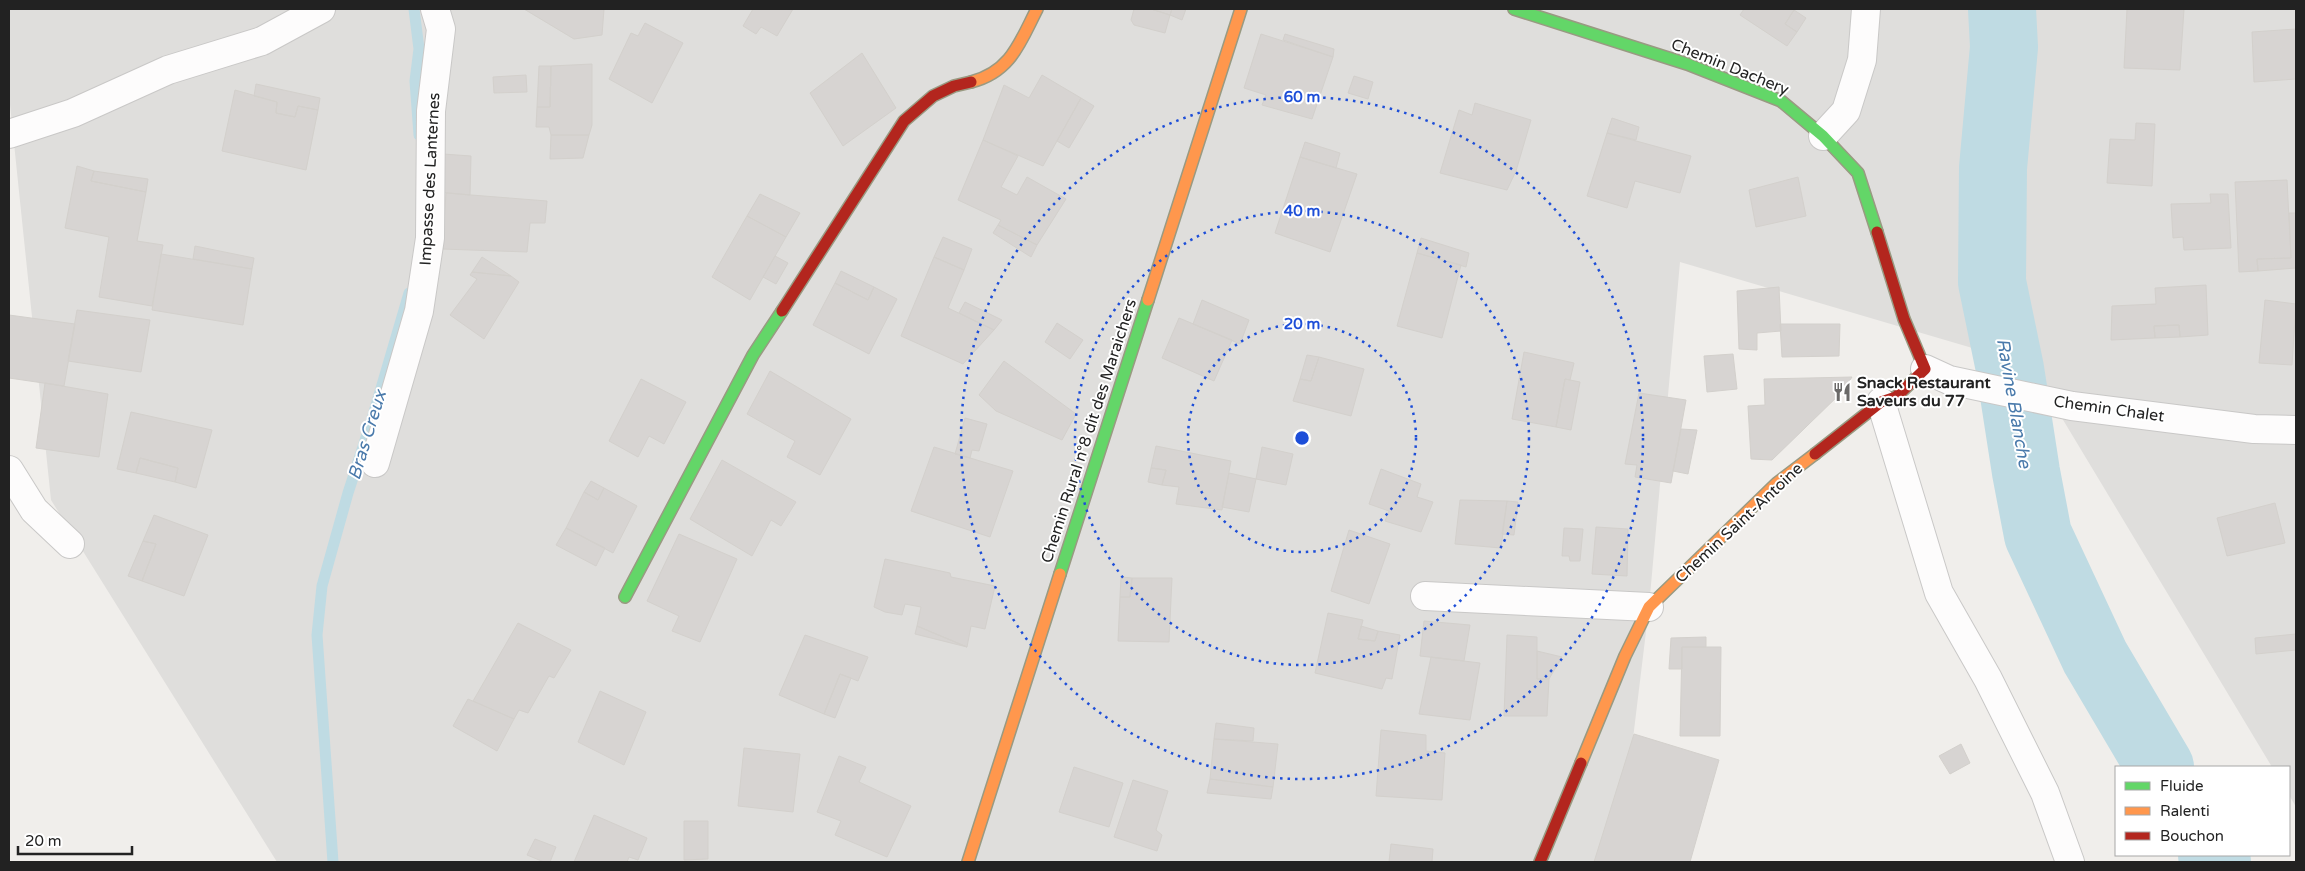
<svg xmlns="http://www.w3.org/2000/svg" width="2305" height="871" font-family="'Varela Round',sans-serif">
	<rect width="100%" height="100%" fill="#f0eeeb"/>
	<path fill="#dfdedc" d="M 9,9 L 2296,9 L 2296,807 L 2289,795 L 2289,767 L 2272,767 L 2030,365 L 1680,262 L 1649,607 L 1618,862 L 277,862 L 51,500 L 9,95 Z"/>
	<g fill="none" stroke-linecap="round" stroke-linejoin="round">
		<path stroke="#bfdbe3" stroke-width="11" d="M 414,9 L 419,49 L 415,81 L 419,135
			M 333,862 L 317,635 L 322,586 L 348,493 L 372,419 L 409,293"/>
		<path stroke="#bfdbe3" stroke-width="68" d="M 2002,9 L 2004,47 L 1993,168 L 1992,282 L 2010,369 L 2026,472 L 2038,535 L 2095,657 L 2160,767
			M 2212,855 L 2217,862"/>
	</g>
	<path fill="#d7d4d2" stroke="#d3d0cc" d="M 524,9 L 604,9 L 602,35 L 574,39 Z
		M 753,9 L 793,9 L 777,36 L 761,27 L 756,34 L 743,26 Z
		M 1134,9 L 1151,9 L 1170,15 L 1165,33 L 1134,25 L 1131,20 Z
		M 1151,9 L 1172,9 L 1170,15 Z
		M 1172,9 L 1186,9 L 1182,20 L 1170,15 Z
		M 1744,9 L 1792,9 L 1794,10 L 1785,24 L 1797,32 L 1787,46 L 1740,15 Z
		M 2127,9 L 2184,9 L 2180,70 L 2124,68 Z
		M 1794,10 L 1806,18 L 1797,32 L 1785,24 Z
		M 645,23 L 683,43 L 652,103 L 609,79 L 631,33 L 638,36 Z
		M 2296,29 L 2296,79 L 2254,82 L 2252,32 Z
		M 1261,34 L 1333,57 L 1312,119 L 1262,105 L 1266,95 L 1244,88 Z
		M 1285,34 L 1334,49 L 1333,57 L 1283,40 Z
		M 862,53 L 896,108 L 843,146 L 810,93 Z
		M 592,64 L 592,125 L 589,135 L 551,135 L 549,127 L 536,127 L 537,107 L 550,107 L 551,66 Z
		M 539,66 L 551,66 L 550,107 L 537,107 Z
		M 526,75 L 527,92 L 494,93 L 493,77 Z
		M 1042,75 L 1081,98 L 1043,166 L 983,140 L 1004,85 L 1029,98 Z
		M 1354,76 L 1373,82 L 1368,99 L 1348,93 Z
		M 256,84 L 320,98 L 318,110 L 298,106 L 295,117 L 276,113 L 277,102 L 254,96 Z
		M 235,90 L 277,102 L 276,113 L 295,117 L 298,106 L 318,110 L 306,170 L 222,151 Z
		M 1081,98 L 1094,106 L 1069,148 L 1057,141 Z
		M 1475,103 L 1531,120 L 1516,171 L 1507,190 L 1440,173 L 1459,110 L 1472,115 Z
		M 1612,118 L 1639,127 L 1636,140 L 1607,133 Z
		M 2136,123 L 2155,124 L 2152,186 L 2107,183 L 2110,139 L 2135,140 Z
		M 1607,133 L 1691,156 L 1680,193 L 1635,181 L 1627,208 L 1587,196 Z
		M 551,135 L 589,135 L 583,158 L 550,159 Z
		M 983,140 L 1018,156 L 1001,187 L 1017,195 L 1027,177 L 1066,199 L 1037,245 L 998,225 L 1001,220 L 958,200 Z
		M 1305,142 L 1340,153 L 1336,168 L 1300,157 Z
		M 443,154 L 471,156 L 470,195 L 439,192 Z
		M 1300,157 L 1357,174 L 1330,252 L 1275,233 Z
		M 77,166 L 94,171 L 91,181 L 146,192 L 137,241 L 163,245 L 152,306 L 99,297 L 109,237 L 65,228 Z
		M 94,171 L 148,179 L 146,192 L 91,181 Z
		M 1798,177 L 1806,216 L 1756,227 L 1749,190 Z
		M 2287,180 L 2291,258 L 2257,259 L 2258,271 L 2239,272 L 2235,182 Z
		M 446,193 L 547,201 L 545,223 L 530,223 L 527,252 L 442,249 Z
		M 760,194 L 800,213 L 786,237 L 747,216 Z
		M 2210,194 L 2228,194 L 2231,248 L 2184,250 L 2183,237 L 2173,238 L 2171,204 L 2211,203 Z
		M 2289,213 L 2296,213 L 2296,268 L 2258,271 L 2257,259 L 2291,258 Z
		M 747,216 L 786,237 L 750,300 L 712,277 Z
		M 998,225 L 1037,245 L 1031,257 L 993,233 Z
		M 943,237 L 972,249 L 964,270 L 934,257 Z
		M 1421,238 L 1469,253 L 1466,267 L 1417,253 Z
		M 195,246 L 254,258 L 252,269 L 193,259 Z
		M 1417,253 L 1461,265 L 1442,338 L 1397,326 Z
		M 161,254 L 252,269 L 243,325 L 152,310 Z
		M 775,256 L 788,263 L 776,284 L 763,277 Z
		M 482,257 L 511,276 L 472,272 Z
		M 934,257 L 964,270 L 948,308 L 994,330 L 963,364 L 901,336 Z
		M 841,271 L 874,287 L 868,300 L 835,283 Z
		M 472,272 L 511,276 L 519,282 L 484,339 L 450,315 L 477,279 L 470,275 Z
		M 835,283 L 868,300 L 874,287 L 897,299 L 869,354 L 813,325 Z
		M 2206,285 L 2208,335 L 2180,337 L 2179,325 L 2154,326 L 2155,338 L 2111,340 L 2112,306 L 2156,304 L 2155,288 Z
		M 1779,287 L 1781,331 L 1757,333 L 1757,350 L 1739,349 L 1737,291 Z
		M 1202,300 L 1249,320 L 1240,344 L 1193,324 Z
		M 2265,300 L 2296,304 L 2292,365 L 2259,363 Z
		M 965,302 L 1002,320 L 994,330 L 959,313 Z
		M 77,310 L 150,320 L 141,372 L 68,361 Z
		M 9,315 L 75,324 L 64,386 L 9,378 Z
		M 1179,318 L 1232,340 L 1214,381 L 1162,358 Z
		M 1057,323 L 1083,340 L 1070,359 L 1045,342 Z
		M 1780,324 L 1840,324 L 1839,356 L 1782,357 Z
		M 2179,325 L 2180,337 L 2155,338 L 2154,326 Z
		M 1524,352 L 1574,363 L 1570,380 L 1565,379 L 1556,427 L 1512,419 Z
		M 1733,354 L 1737,389 L 1707,392 L 1704,356 Z
		M 1307,355 L 1319,357 L 1311,381 L 1300,379 Z
		M 1319,357 L 1364,369 L 1351,416 L 1293,401 L 1300,379 L 1311,381 Z
		M 1004,361 L 1076,414 L 1062,440 L 996,411 L 979,395 Z
		M 770,371 L 851,419 L 820,475 L 787,457 L 795,441 L 747,414 Z
		M 1852,377 L 1842,392 L 1772,460 L 1751,459 L 1748,406 L 1765,405 L 1764,379 Z
		M 641,379 L 686,402 L 664,444 L 649,436 L 638,457 L 609,441 Z
		M 1565,379 L 1580,382 L 1571,430 L 1556,427 Z
		M 45,383 L 108,394 L 99,457 L 36,448 Z
		M 1639,393 L 1686,400 L 1671,483 L 1635,477 L 1637,465 L 1625,464 Z
		M 131,412 L 212,430 L 196,488 L 175,482 L 178,468 L 140,458 L 136,473 L 117,469 Z
		M 965,418 L 987,424 L 979,451 L 972,450 L 970,458 L 955,454 Z
		M 1681,429 L 1697,430 L 1688,474 L 1673,471 Z
		M 1156,446 L 1231,461 L 1222,510 L 1176,504 L 1179,487 L 1162,485 L 1166,470 L 1151,468 Z
		M 934,447 L 1013,471 L 990,537 L 911,511 Z
		M 1262,447 L 1293,454 L 1286,485 L 1256,479 Z
		M 140,458 L 178,468 L 175,482 L 136,473 Z
		M 722,460 L 796,502 L 781,526 L 771,520 L 752,556 L 690,519 Z
		M 1151,468 L 1166,470 L 1162,485 L 1148,482 Z
		M 1381,469 L 1421,484 L 1417,497 L 1433,502 L 1421,532 L 1385,521 L 1389,511 L 1369,504 Z
		M 1229,473 L 1256,479 L 1249,512 L 1222,507 Z
		M 591,481 L 604,488 L 598,500 L 584,492 Z
		M 604,488 L 637,506 L 613,553 L 566,528 L 584,492 L 598,500 Z
		M 1460,500 L 1507,501 L 1501,548 L 1455,544 Z
		M 1507,501 L 1518,502 L 1514,535 L 1502,534 Z
		M 2275,503 L 2285,543 L 2227,556 L 2217,518 Z
		M 154,515 L 208,535 L 184,596 L 142,581 L 156,544 L 143,541 Z
		M 1596,527 L 1628,529 L 1627,576 L 1592,574 Z
		M 566,528 L 605,548 L 596,566 L 556,545 Z
		M 1564,528 L 1583,529 L 1580,561 L 1570,561 L 1569,556 L 1562,556 Z
		M 1349,530 L 1390,544 L 1369,604 L 1331,591 Z
		M 679,534 L 737,559 L 700,642 L 672,631 L 679,616 L 647,601 Z
		M 143,541 L 156,544 L 142,581 L 128,576 Z
		M 885,559 L 950,573 L 951,577 L 995,586 L 985,629 L 971,626 L 967,647 L 917,626 L 921,607 L 905,604 L 902,615 L 885,612 L 874,607 Z
		M 1121,577 L 1132,578 L 1130,597 L 1120,597 Z
		M 1132,578 L 1172,578 L 1169,642 L 1118,641 L 1120,597 L 1130,597 Z
		M 1328,613 L 1363,620 L 1358,639 L 1375,641 L 1378,631 L 1400,635 L 1392,679 L 1386,678 L 1382,689 L 1315,673 Z
		M 1424,621 L 1470,625 L 1464,661 L 1420,656 Z
		M 518,623 L 571,650 L 554,678 L 549,676 L 528,713 L 519,710 L 514,719 L 473,701 Z
		M 917,626 L 967,647 L 915,634 Z
		M 1361,626 L 1378,631 L 1375,641 L 1358,639 Z
		M 2296,634 L 2296,650 L 2256,654 L 2255,638 Z
		M 805,635 L 868,657 L 858,681 L 840,674 L 824,714 L 779,695 Z
		M 1507,635 L 1537,637 L 1537,679 L 1549,679 L 1547,716 L 1504,716 Z
		M 1706,637 L 1706,647 L 1682,647 L 1682,669 L 1669,669 L 1671,638 Z
		M 1682,647 L 1721,647 L 1720,736 L 1680,736 Z
		M 1537,651 L 1562,657 L 1549,679 L 1537,679 Z
		M 1431,657 L 1480,663 L 1470,720 L 1419,714 Z
		M 840,674 L 851,678 L 835,718 L 824,714 Z
		M 600,691 L 646,712 L 624,765 L 578,742 Z
		M 468,699 L 514,719 L 497,751 L 453,726 Z
		M 1216,723 L 1254,728 L 1253,741 L 1214,739 Z
		M 1381,730 L 1426,735 L 1426,751 L 1445,753 L 1442,800 L 1376,796 Z
		M 1634,734 L 1719,760 L 1690,862 L 1594,862 Z
		M 1214,739 L 1278,744 L 1273,787 L 1210,779 Z
		M 1961,744 L 1970,763 L 1950,774 L 1939,756 Z
		M 744,748 L 800,754 L 793,812 L 738,806 Z
		M 839,756 L 866,767 L 859,782 L 911,806 L 887,857 L 835,835 L 841,821 L 817,812 Z
		M 1074,767 L 1123,783 L 1109,827 L 1059,812 Z
		M 1210,779 L 1273,787 L 1271,799 L 1207,793 Z
		M 1133,780 L 1168,791 L 1156,830 L 1162,835 L 1157,851 L 1114,837 Z
		M 594,815 L 647,838 L 638,860 L 629,857 L 627,862 L 574,862 Z
		M 684,821 L 708,821 L 708,859 L 684,860 Z
		M 535,839 L 556,847 L 550,862 L 544,862 L 527,855 Z
		M 1391,844 L 1433,849 L 1432,862 L 1389,862 Z"/>
	<g fill="none" stroke-linecap="round" stroke-linejoin="round">
		<g stroke="#c9c8c7" stroke-width="30">
			<path id="street" d="M 9,134 L 73,113 L 168,70 L 262,41 L 321,9
				M 1823,136 L 1846,111 L 1862,60 L 1866,9
				M 1925,369 L 1949,380 L 2072,406 L 2254,429 L 2296,430
				M 1881,402 L 1939,593 L 1988,679 L 2045,793 L 2070,862
				M 375,463 L 419,311 L 430,238 L 431,111 L 441,29 L 435,9
				M 9,470 L 34,510 L 70,544
				M 1425,596 L 1649,607"/>
		</g>
		<g stroke="#999a82" stroke-width="14">
			<path id="fast" d="M 1514,9 L 1687,64 L 1781,101 L 1823,136 L 1858,173 L 1877,232
				M 1060,574 L 1148,300
				M 625,597 L 753,355 L 782,311"/>
		</g>
		<g stroke="#999a82" stroke-width="14">
			<path id="slow" d="M 971,82 C 1011,72 1020,42 1037,9
				M 1148,300 L 1241,9
				M 1581,763 L 1625,656 L 1649,607 L 1777,483 L 1815,454
				M 968,862 L 1060,574"/>
		</g>
		<g stroke="#999a82" stroke-width="14">
			<path id="jam" d="M 782,311 L 904,121 L 933,96 L 954,86 L 971,82
				M 1815,454 L 1881,402 L 1896,397 L 1925,369 L 1904,319 L 1877,232
				M 1540,862 L 1581,763"/>
		</g>
		<use href="#street" stroke="#fdfcfc" stroke-width="28"/>
		<use href="#fast" stroke="#63d668" stroke-width="11"/>
		<use href="#slow" stroke="#ff974d" stroke-width="11"/>
		<use href="#jam" stroke="#b3261e" stroke-width="11"/>
	</g>
	<g fill="none" stroke="#1d4ed8" stroke-width="2.5" stroke-dasharray="2.5 5">
		<circle cx="1302" cy="438" r="114"/>
		<circle cx="1302" cy="438" r="227"/>
		<circle cx="1302" cy="438" r="341"/>
	</g>
	<defs>
		<g id="restaurant-bare" transform="scale(1.5)"><path d="M-5-6h1v4h1v-4h1v4h1v-4h1v5L-1.5 .5V6h-2V.5L-5-1ZM5-6V6H3V1.5H1.5Q1.5-4 5-6Z" fill="#6a6968" stroke="#fff" stroke-width="2.5" paint-order="stroke"/></g>
	</defs>
	<g fill-rule="evenodd">
		<use href="#restaurant-bare" x="1842" y="392"/>
	</g>
	<g text-anchor="middle" dominant-baseline="central" stroke-width="4" stroke-linejoin="round" paint-order="stroke">
		<g font-size="16" fill="#222" stroke="#fff">
			<text transform="translate(1730 67) rotate(22)">Chemin Dachery</text>
			<text transform="translate(430 179) rotate(-87)">Impasse des Lanternes</text>
			<text transform="translate(2109 409) rotate(8)">Chemin Chalet</text>
			<text transform="translate(1089 431) rotate(-72)">Chemin Rural n°8 dit des Maraichers</text>
			<text transform="translate(1739 523) rotate(-43)">Chemin Saint-Antoine</text>
		</g>
		<g font-size="16" font-weight="bold" fill="#222" stroke="#fff" text-anchor="start">
			<text x="1857" y="383">Snack Restaurant<tspan x="1857" dy="18">Saveurs du 77</tspan></text>
		</g>
		<g font-size="18" font-style="italic" fill="#4a7aab" stroke="#fff">
			<text transform="translate(2014 403) rotate(80)">Ravine Blanche</text>
			<text transform="translate(367 435) rotate(-73)">Bras Creux</text>
		</g>
	</g>
	<circle cx="1302" cy="438" r="8" fill="#1d4ed8" stroke="#fff" stroke-width="2.5"/>
	<g font-size="15" text-anchor="middle" font-weight="bold" fill="#1d4ed8" stroke="#fff" stroke-width="4" stroke-linejoin="round" paint-order="stroke">
		<text x="1302" y="102">60 m</text>
		<text x="1302" y="216">40 m</text>
		<text x="1302" y="329">20 m</text>
	</g>
	<rect width="2305" height="871" fill="none" stroke="#222222" stroke-width="20"/>
	<rect x="2115" y="766" width="175" height="90" fill="#ffffff" stroke="#a7a7a7"/>
	<rect x="2125" y="782" width="25" height="8" fill="#63d668" stroke="#a7a7a7"/>
	<text x="2160" y="791" font-size="15" fill="#222222">Fluide</text>
	<rect x="2125" y="807" width="25" height="8" fill="#ff974d" stroke="#a7a7a7"/>
	<text x="2160" y="816" font-size="15" fill="#222222">Ralenti</text>
	<rect x="2125" y="832" width="25" height="8" fill="#b3261e" stroke="#a7a7a7"/>
	<text x="2160" y="841" font-size="15" fill="#222222">Bouchon</text>
	<path d="M18 846v8h114v-8" fill="none" stroke="#222222" stroke-width="2.5"/>
	<text x="25" y="846" font-size="15" fill="#222222" stroke="#ffffff" stroke-width="4" paint-order="stroke">20 m</text>
</svg>
